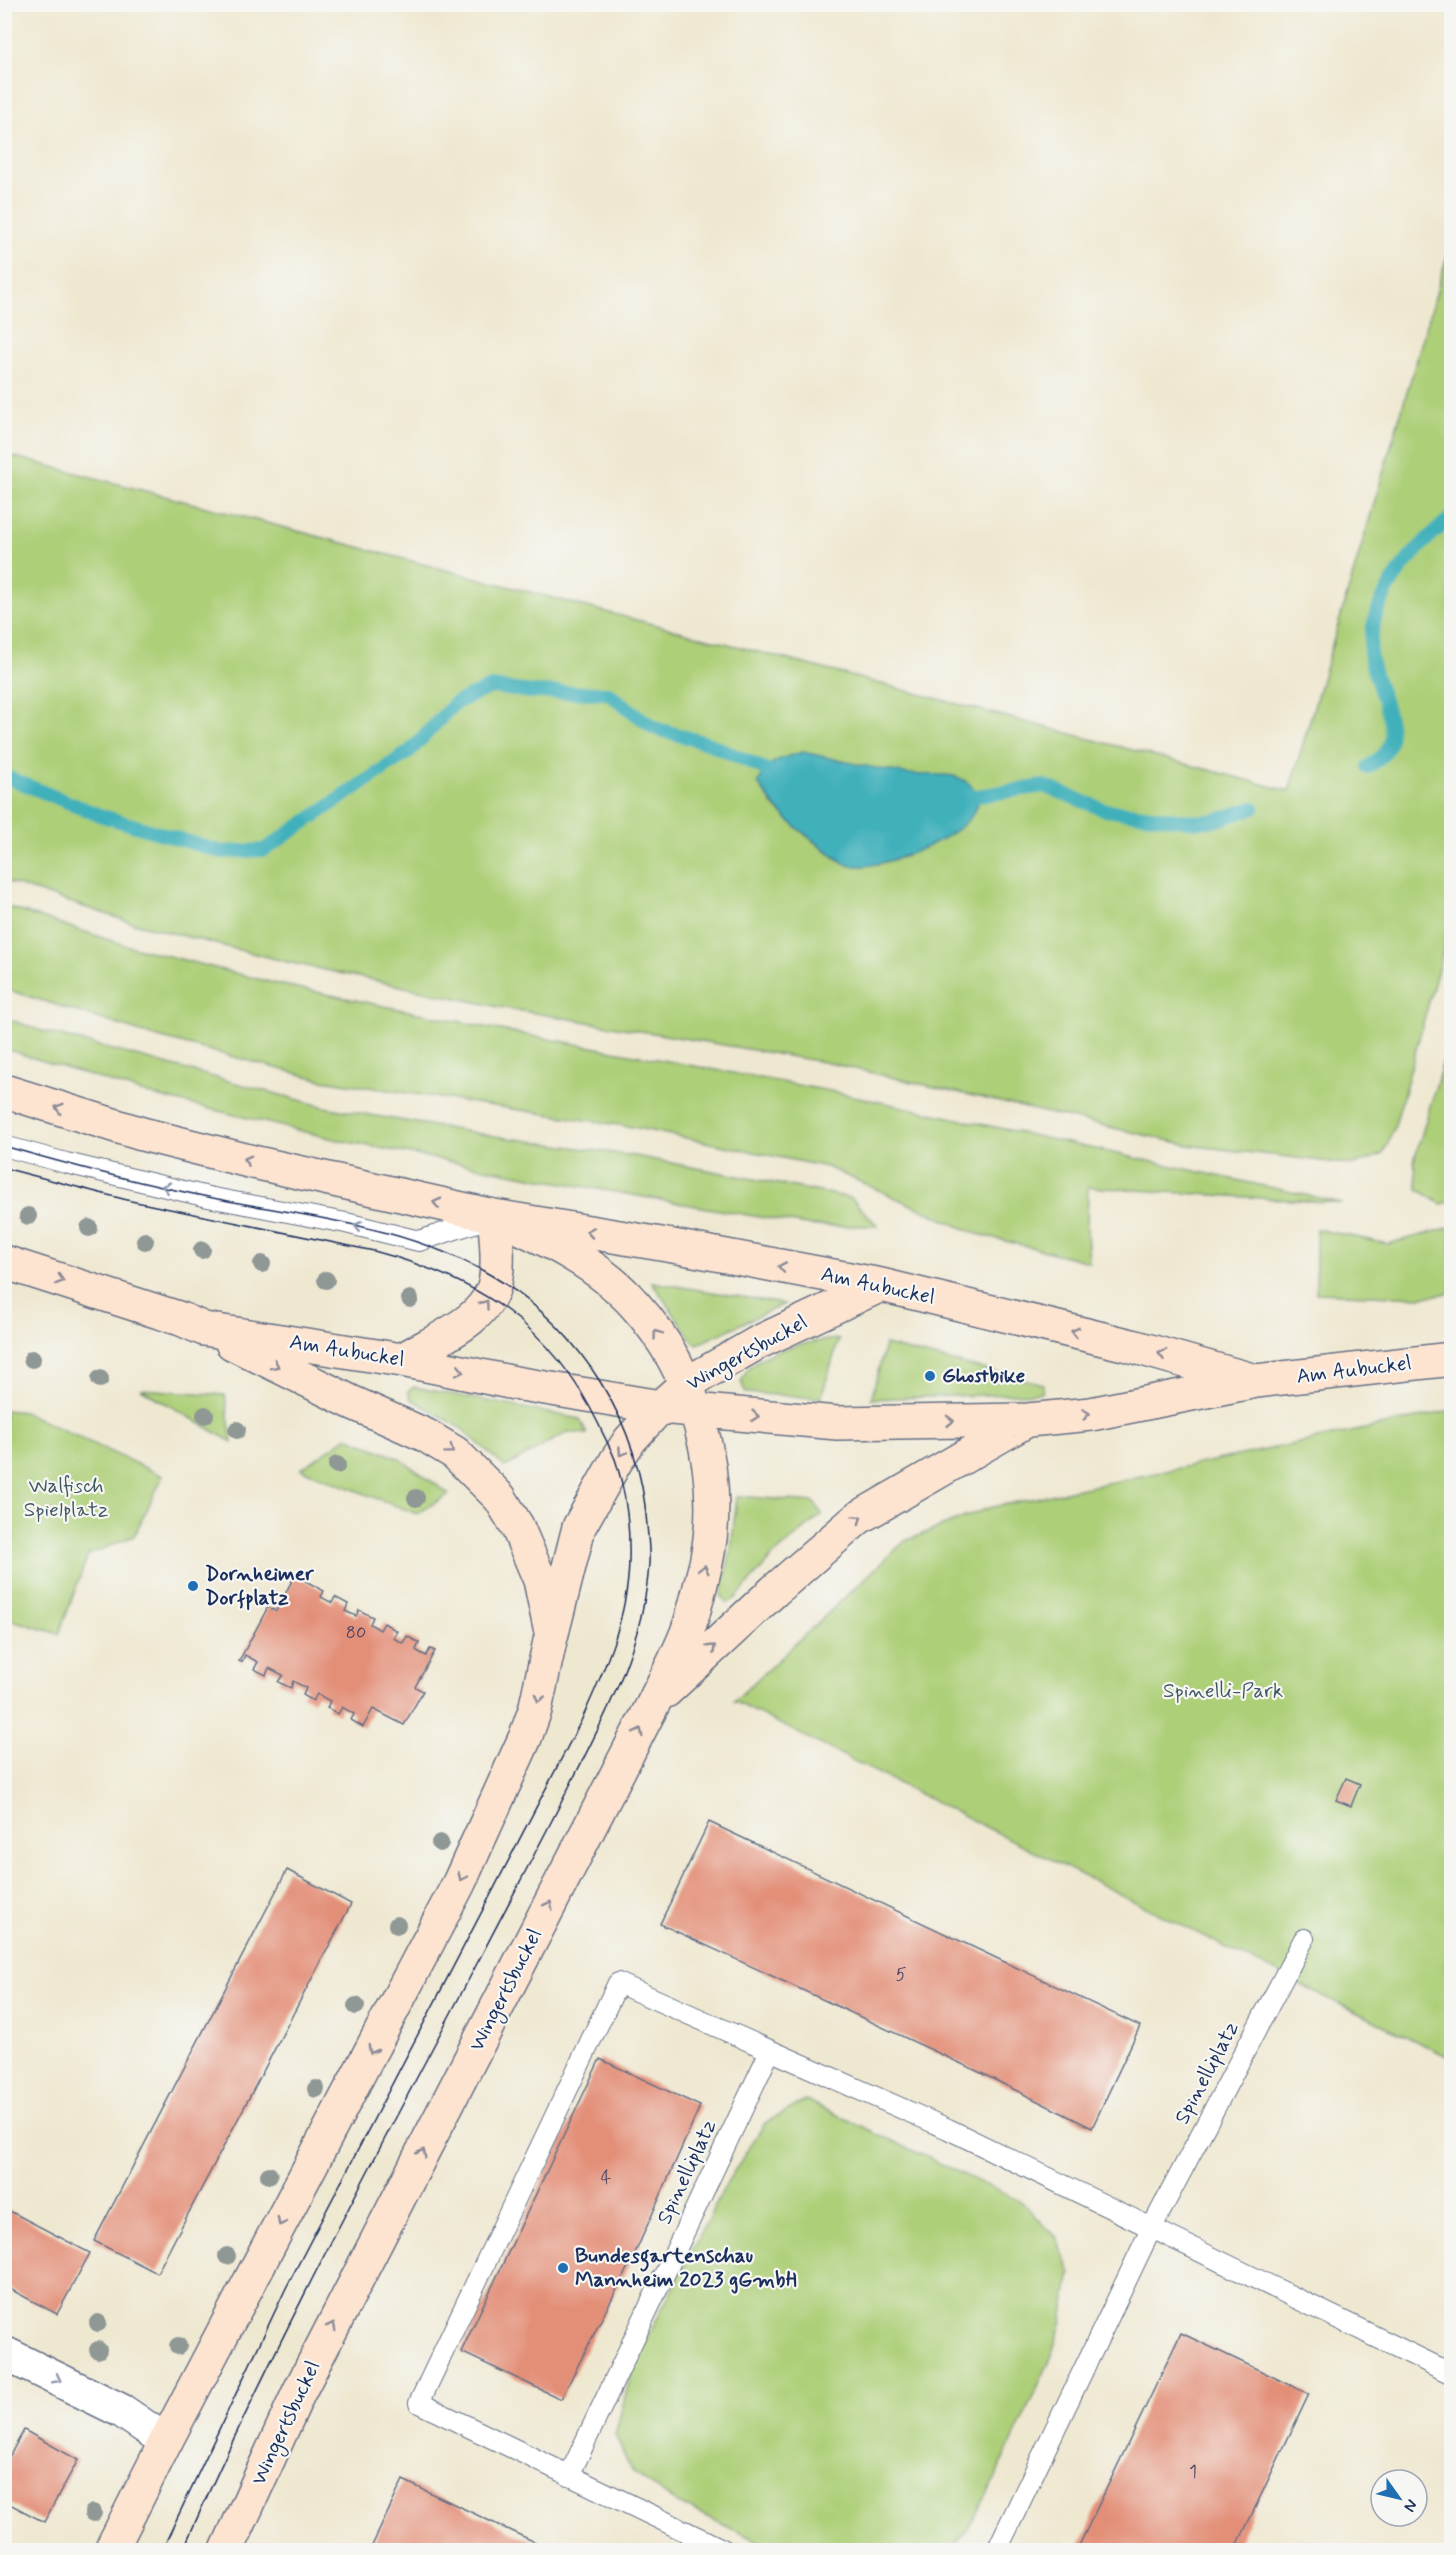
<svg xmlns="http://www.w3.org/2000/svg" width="1456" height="2555" font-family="Mynerve,sans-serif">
	<rect width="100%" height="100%" fill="#f6f6f2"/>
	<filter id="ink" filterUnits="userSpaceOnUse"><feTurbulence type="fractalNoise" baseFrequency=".0167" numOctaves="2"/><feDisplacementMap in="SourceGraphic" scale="12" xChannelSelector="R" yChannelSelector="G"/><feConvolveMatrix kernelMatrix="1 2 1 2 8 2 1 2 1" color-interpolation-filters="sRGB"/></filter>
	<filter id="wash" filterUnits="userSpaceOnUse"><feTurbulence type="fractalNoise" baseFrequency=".008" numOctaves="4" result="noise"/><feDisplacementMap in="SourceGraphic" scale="24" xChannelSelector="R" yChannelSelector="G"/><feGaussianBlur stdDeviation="1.35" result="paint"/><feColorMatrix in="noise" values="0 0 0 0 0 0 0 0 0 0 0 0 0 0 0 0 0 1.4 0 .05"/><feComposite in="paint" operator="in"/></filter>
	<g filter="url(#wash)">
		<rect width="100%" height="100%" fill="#efe8d1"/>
		<path fill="#adcf78" stroke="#647f6b" stroke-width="1.5" fill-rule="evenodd" d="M 1451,243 L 1451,922 L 1394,1129 L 1383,1154 L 1354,1165 L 1188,1145 L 829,1063 L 499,1007 L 283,961 L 133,923 L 5,881 L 4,454 L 1289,791 ZM 859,765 L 913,775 L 907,856 C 889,861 870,868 851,865 C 834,863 783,816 770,802 Z
			M 5,906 L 125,945 L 278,984 L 495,1029 L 830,1091 L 1342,1203 L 1088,1187 L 1087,1232 L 1089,1262 L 974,1233 L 827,1167 L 632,1127 L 322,1080 L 154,1036 L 5,989 Z
			M 5,1018 L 39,1030 L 329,1108 L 487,1135 L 635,1156 L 851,1198 L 878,1226 L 812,1226 L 546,1180 L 338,1140 L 148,1094 L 5,1049 Z
			M 1451,1034 L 1451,1202 L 1441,1204 L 1418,1189 L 1414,1161 Z
			M 1451,1227 L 1451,1293 L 1422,1297 L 1316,1293 L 1316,1229 L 1388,1244 Z
			M 652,1282 L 784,1304 L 698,1344 L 693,1342 Z
			M 839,1339 L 821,1398 L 746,1393 L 741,1382 C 743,1379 745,1373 747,1370 C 765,1348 813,1341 839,1339 Z
			M 885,1345 L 1043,1384 L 1042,1393 L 871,1399 Z
			M 414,1387 L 580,1419 L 587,1434 L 568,1432 L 505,1467 L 461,1428 L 411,1399 L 408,1391 Z
			M 141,1389 L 225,1395 L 232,1442 Z
			M 5,1410 L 24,1412 L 163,1476 L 134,1536 L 88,1555 L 59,1634 L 5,1618 Z
			M 1451,1411 L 1451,2058 L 1323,1996 L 734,1701 L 905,1541 L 988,1508 Z
			M 347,1437 L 400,1459 L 449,1494 L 417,1514 L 301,1469 Z
			M 737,1496 L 814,1502 L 822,1514 L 772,1557 L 735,1599 L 727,1603 L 721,1595 L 731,1549 Z
			M 806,2100 L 1022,2202 L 1056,2237 L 1071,2273 L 1062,2320 L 1051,2358 L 988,2493 L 967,2530 L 950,2550 L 776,2550 L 676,2502 L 631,2471 L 615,2435 L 633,2366 L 727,2182 L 765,2123 Z"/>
		<path fill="#40b0bb" stroke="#2e708c" stroke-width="1.5" d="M 803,752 C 839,760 874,769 910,774 C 930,777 951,770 968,783 C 1016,820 878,875 848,865 C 842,863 835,856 829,852 C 801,832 776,813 758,783 C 768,759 780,759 803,752 Z"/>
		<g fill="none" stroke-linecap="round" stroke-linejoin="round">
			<path stroke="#40b0bb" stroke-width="14" d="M 1368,767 C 1373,763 1381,758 1385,752 C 1404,728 1370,679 1370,650 C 1371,596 1412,550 1452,517
				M 4,776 L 99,815 L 222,852 L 264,850 L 410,751 L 455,703 L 491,687 L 532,692 L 608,693 L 654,728 L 710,744 L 780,776
				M 959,796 L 977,796 L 1044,786 L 1105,810 L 1198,822 L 1217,820 L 1253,808"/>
		</g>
		<g id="blocks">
			<path fill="#e38f78" d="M 295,1575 L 324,1591 L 321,1597 L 332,1603 L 335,1597 L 348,1604 L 345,1611 L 356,1616 L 359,1610 L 373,1617 L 370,1624 L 380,1630 L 384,1623 L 397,1631 L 393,1638 L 403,1643 L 407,1636 L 419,1643 L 416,1650 L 419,1652 L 426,1656 L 430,1649 L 435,1651 L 415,1687 L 423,1691 L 404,1725 L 373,1709 L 363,1727 L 351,1720 L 354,1714 L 342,1707 L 338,1714 L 327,1708 L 330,1701 L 317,1694 L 313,1701 L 303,1695 L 306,1688 L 293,1681 L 291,1688 L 278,1682 L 283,1675 L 269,1668 L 266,1675 L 254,1669 L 258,1662 L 245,1655 L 242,1662 L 239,1661 L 268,1607 L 276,1611 Z
				M 1346,1778 L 1360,1784 L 1351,1806 L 1336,1800 Z
				M 709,1822 L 1140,2026 L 1092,2128 L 977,2071 L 660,1924 Z
				M 287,1870 L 351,1904 L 157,2273 L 94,2241 Z
				M 600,2059 L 700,2106 L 636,2251 L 561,2399 L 461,2352 Z
				M 4,2208 L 90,2253 L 57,2314 L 4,2286 Z
				M 1181,2333 L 1309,2394 L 1235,2550 L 1077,2550 Z
				M 24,2430 L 78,2460 L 44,2522 L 4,2501 L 4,2466 Z
				M 403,2480 L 513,2532 L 553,2550 L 370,2550 Z"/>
		</g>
	</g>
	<g filter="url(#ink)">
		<use href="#blocks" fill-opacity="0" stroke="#657086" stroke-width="1.5"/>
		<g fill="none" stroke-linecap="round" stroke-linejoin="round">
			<g stroke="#657086" stroke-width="22">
				<path id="lane" d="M 4,1146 L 66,1163 L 208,1197 L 346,1223 L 419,1241 L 489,1218
					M 569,2476 L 770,2051
					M 724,2550 L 419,2403 L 618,1983 L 948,2129 L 1452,2374
					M 997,2550 L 1151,2229 L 1304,1939"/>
			</g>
			<g stroke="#657086" stroke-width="36">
				<path id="street" d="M 4,2353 L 122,2411 L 166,2441"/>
			</g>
			<g stroke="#657086" stroke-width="36">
				<path id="secondary" d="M 4,1091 L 142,1134 L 253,1162 L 494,1216 L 673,1246 L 881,1285 L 1132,1346 L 1252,1380
					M 4,1262 L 181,1319 L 204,1329 L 402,1360 L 515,1383 L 660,1407 L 837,1423 L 1028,1420 L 1091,1414 L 1256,1381 L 1452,1359
					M 232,1343 L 351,1402 L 425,1435 L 455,1453 L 500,1498 L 517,1526 L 540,1580 L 550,1628
					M 402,1360 C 436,1339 491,1320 496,1277 C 499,1257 496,1236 494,1216
					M 666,1691 L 774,1591 L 858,1518 L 1026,1421
					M 111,2550 L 166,2441 L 459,1883 L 525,1738 L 535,1710 L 550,1641 L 579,1527 L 616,1461 L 630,1440 L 660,1407 L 686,1384 L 759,1342 L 881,1285
					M 227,2550 L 299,2392 L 654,1702 C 666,1677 681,1651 690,1624 C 696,1604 701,1583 706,1563 C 725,1474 696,1372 635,1305 C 598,1263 545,1238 494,1216"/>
			</g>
			<use href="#lane" stroke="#fff" stroke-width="20"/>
			<use href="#street" stroke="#fff" stroke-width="33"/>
			<use href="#secondary" stroke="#fde4d0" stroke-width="33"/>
			<path stroke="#1b2f5e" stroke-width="1.5" d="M 4,1146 C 73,1166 143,1184 213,1198 C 308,1217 409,1226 494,1277 C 581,1329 640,1423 647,1525 C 648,1537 650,1551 649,1564 C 644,1643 607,1713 571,1783 C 542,1841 511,1898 481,1956 C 378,2152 272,2347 183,2550
				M 4,1168 L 131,1201 L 374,1251 C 479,1279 551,1325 599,1425 C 604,1437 612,1450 616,1462 C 626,1493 630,1529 629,1561 C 628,1618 604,1671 581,1721 L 286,2288 L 162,2550"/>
		</g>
		<g fill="#8f9895">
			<circle cx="28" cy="1216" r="9"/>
			<circle cx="89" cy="1228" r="9"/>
			<circle cx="145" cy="1241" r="9"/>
			<circle cx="202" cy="1250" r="9"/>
			<circle cx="262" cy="1264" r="9"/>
			<circle cx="326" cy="1280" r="9"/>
			<circle cx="410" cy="1299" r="9"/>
			<circle cx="32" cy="1359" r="9"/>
			<circle cx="100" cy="1379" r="9"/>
			<circle cx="205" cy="1415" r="9"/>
			<circle cx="237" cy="1430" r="9"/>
			<circle cx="337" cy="1465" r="9"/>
			<circle cx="416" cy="1498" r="9"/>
			<circle cx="440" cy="1843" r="9"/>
			<circle cx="397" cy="1925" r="9"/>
			<circle cx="356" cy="2006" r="9"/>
			<circle cx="316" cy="2089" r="9"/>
			<circle cx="269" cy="2175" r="9"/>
			<circle cx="227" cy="2256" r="9"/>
			<circle cx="98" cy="2323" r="9"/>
			<circle cx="178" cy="2346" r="9"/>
			<circle cx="98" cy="2350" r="9"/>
			<circle cx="93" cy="2513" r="9"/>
		</g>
		<defs><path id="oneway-chevron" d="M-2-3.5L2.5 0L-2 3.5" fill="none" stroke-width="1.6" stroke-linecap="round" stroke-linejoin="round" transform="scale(1.5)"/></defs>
		<g stroke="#8c8a97">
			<use href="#oneway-chevron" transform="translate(59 1108) rotate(-163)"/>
			<use href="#oneway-chevron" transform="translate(247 1160) rotate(-166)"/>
			<use href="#oneway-chevron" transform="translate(437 1203) rotate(-167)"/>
			<use href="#oneway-chevron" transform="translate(590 1232) rotate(-171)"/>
			<use href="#oneway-chevron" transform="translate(782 1267) rotate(-169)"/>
			<use href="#oneway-chevron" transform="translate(60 1280) rotate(18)"/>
			<use href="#oneway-chevron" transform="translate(485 1304) rotate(-55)"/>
			<use href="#oneway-chevron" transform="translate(1075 1332) rotate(-166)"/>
			<use href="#oneway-chevron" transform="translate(657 1334) rotate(-126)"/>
			<use href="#oneway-chevron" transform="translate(1162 1354) rotate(-166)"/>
			<use href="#oneway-chevron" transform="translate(275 1365) rotate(27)"/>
			<use href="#oneway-chevron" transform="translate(460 1371) rotate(12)"/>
			<use href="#oneway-chevron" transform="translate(1086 1414) rotate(-7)"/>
			<use href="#oneway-chevron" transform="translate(755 1416) rotate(5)"/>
			<use href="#oneway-chevron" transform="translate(950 1421) rotate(-1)"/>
			<use href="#oneway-chevron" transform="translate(450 1450) rotate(37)"/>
			<use href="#oneway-chevron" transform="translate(622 1452) rotate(124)"/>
			<use href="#oneway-chevron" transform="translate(858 1519) rotate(-35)"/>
			<use href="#oneway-chevron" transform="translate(704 1569) rotate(-76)"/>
			<use href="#oneway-chevron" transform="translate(712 1648) rotate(-43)"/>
			<use href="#oneway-chevron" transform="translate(539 1698) rotate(106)"/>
			<use href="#oneway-chevron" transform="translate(639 1732) rotate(-63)"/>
			<use href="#oneway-chevron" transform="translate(462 1877) rotate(115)"/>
			<use href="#oneway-chevron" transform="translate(549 1905) rotate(-63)"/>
			<use href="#oneway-chevron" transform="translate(372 2050) rotate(118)"/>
			<use href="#oneway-chevron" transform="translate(422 2153) rotate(-63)"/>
			<use href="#oneway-chevron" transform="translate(281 2222) rotate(118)"/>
			<use href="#oneway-chevron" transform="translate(332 2326) rotate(-63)"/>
		</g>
		<g stroke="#8d97ae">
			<use href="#oneway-chevron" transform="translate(166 1187) rotate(-167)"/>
			<use href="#oneway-chevron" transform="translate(358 1226) rotate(-166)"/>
			<use href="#oneway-chevron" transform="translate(57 2379) rotate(27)"/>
		</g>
	</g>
	<g fill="#1f6fb2" stroke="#f6f6f2" stroke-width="2">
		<circle cx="930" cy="1376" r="6"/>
		<circle cx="193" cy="1586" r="6"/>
		<circle cx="563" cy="2268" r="6"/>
	</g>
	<g text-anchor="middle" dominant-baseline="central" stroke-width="4.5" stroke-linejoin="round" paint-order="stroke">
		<g font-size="18" fill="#4d4764">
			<text x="356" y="1633">80</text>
			<text x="901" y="1975">5</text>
			<text x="606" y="2178">4</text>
			<text x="1193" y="2472">1</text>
		</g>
		<g font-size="21" fill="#1b2f5e" stroke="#f6f6f2">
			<text transform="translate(878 1286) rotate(12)">Am Aubuckel</text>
			<text transform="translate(347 1351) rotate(9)">Am Aubuckel</text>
			<text transform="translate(747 1353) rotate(-29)">Wingertsbuckel</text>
			<text transform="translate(1354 1370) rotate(-7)">Am Aubuckel</text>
			<text transform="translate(506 1990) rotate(-63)">Wingertsbuckel</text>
			<text transform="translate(1207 2073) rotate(-62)">Spinelliplatz</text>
			<text transform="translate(687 2172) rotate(-65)">Spinelliplatz</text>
			<text transform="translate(286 2423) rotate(-65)">Wingertsbuckel</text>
		</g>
		<g font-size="21" font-weight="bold" fill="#1b2f5e" stroke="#f6f6f2" text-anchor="start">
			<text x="942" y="1376">Ghostbike</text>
			<text x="205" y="1574">Dornheimer<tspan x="205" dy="24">Dorfplatz</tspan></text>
			<text x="575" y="2256">Bundesgartenschau<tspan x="575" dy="24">Mannheim 2023 gGmbH</tspan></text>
		</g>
		<g font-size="21" fill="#405764" stroke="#f6f6f2">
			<text x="66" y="1486">Walfisch<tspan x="66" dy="24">Spielplatz</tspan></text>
			<text x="1223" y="1691">Spinelli-Park</text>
		</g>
	</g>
	<rect width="1456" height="2555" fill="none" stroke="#f6f6f2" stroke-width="24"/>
	<g transform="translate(1399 2498) rotate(124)"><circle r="28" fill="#f6f6f2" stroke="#9ea6b7" stroke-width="1.5"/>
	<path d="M0-4.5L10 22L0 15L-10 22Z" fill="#1f6fb2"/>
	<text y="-9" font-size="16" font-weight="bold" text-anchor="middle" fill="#1b2f5e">N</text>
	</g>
</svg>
